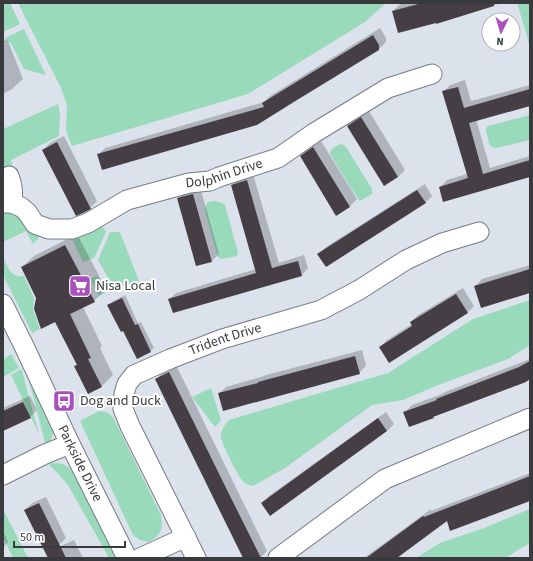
<svg xmlns="http://www.w3.org/2000/svg" width="533" height="561" font-family="'Source Sans 3',sans-serif">
	<rect width="100%" height="100%" fill="#dbe2ec"/>
	<path fill="#99dabb" d="M 3,3 L 10,3 L 20,24 L 3,32 Z
		M 18,3 L 386,3 L 365,22 L 248,94 L 72,146 L 66,131 L 67,105 L 61,88 Z
		M 517,3 L 530,3 L 530,49 L 525,29 Z
		M 24,29 L 46,75 L 24,69 L 12,45 L 10,42 L 6,42 L 5,38 Z
		M 58,104 L 60,113 L 59,136 L 11,160 L 13,167 L 3,174 L 3,129 Z
		M 530,115 L 530,140 L 496,148 L 492,147 L 489,144 L 486,130 L 486,128 L 488,126 Z
		M 340,144 L 344,145 L 346,147 L 372,189 L 372,194 L 362,200 L 360,201 L 358,199 L 330,154 C 330,149 335,147 340,144 Z
		M 213,201 C 218,201 221,202 225,205 L 238,253 L 237,256 L 221,259 L 218,257 L 205,211 L 205,207 L 208,202 Z
		M 3,212 C 18,213 29,225 40,234 L 38,239 L 33,244 L 26,231 L 3,242 Z
		M 102,225 L 106,232 L 94,258 L 83,262 L 72,239 Z
		M 110,232 L 120,232 L 139,281 L 114,288 L 98,260 Z
		M 3,257 C 7,267 12,279 24,276 L 34,298 L 33,310 L 40,329 L 32,333 L 3,275 Z
		M 96,276 L 99,278 L 108,291 L 99,296 L 91,280 L 91,279 Z
		M 530,300 L 530,345 L 508,359 L 438,385 L 403,400 L 372,405 L 285,468 L 253,486 C 249,485 245,484 242,480 C 238,476 221,442 221,437 C 220,430 225,425 229,420 L 388,373 L 473,319 Z
		M 11,354 L 19,368 L 3,377 L 3,360 Z
		M 21,369 L 22,371 L 39,434 L 11,375 Z
		M 26,369 L 52,426 C 54,435 52,440 46,446 Z
		M 211,388 L 221,420 L 215,427 L 192,397 Z
		M 99,411 L 107,412 L 113,417 L 161,515 C 163,529 162,534 149,542 L 140,540 L 133,535 L 80,421 Z
		M 52,463 C 66,462 71,468 78,479 L 118,558 L 109,558 L 68,485 L 49,464 Z
		M 3,509 L 27,556 L 27,558 L 13,558 L 3,537 Z
		M 530,509 L 530,543 L 505,558 L 416,558 L 440,543 L 484,528 Z"/>
	<path fill="#0003" d="M 405,3 L 502,3 L 437,22 L 393,11 L 400,4 Z
		M 380,28 L 386,38 L 386,42 L 379,49 L 297,99 L 98,155 L 105,148 L 264,102 L 270,96 Z
		M 3,40 L 8,41 L 23,79 L 12,89 L 3,94 Z
		M 465,80 L 471,101 L 530,85 L 530,104 L 476,119 L 490,168 L 530,156 L 530,176 L 440,187 L 447,180 L 467,174 L 443,92 L 450,85 Z
		M 369,111 L 405,170 L 398,177 L 349,126 L 356,119 Z
		M 64,136 L 97,201 L 90,208 L 43,150 L 50,143 Z
		M 321,141 L 357,199 L 350,206 L 336,214 L 301,156 L 308,149 Z
		M 253,174 L 279,263 L 304,255 L 308,268 L 302,275 L 173,312 L 169,299 L 176,293 L 256,269 L 232,185 L 239,179 Z
		M 425,184 L 432,196 L 425,203 L 319,254 L 326,247 Z
		M 200,187 L 219,254 L 212,261 L 197,265 L 178,199 L 185,192 Z
		M 77,234 L 106,289 L 94,301 L 83,307 L 102,346 L 100,348 L 113,375 L 102,386 L 75,366 L 78,364 L 56,320 L 37,298 L 22,267 L 34,256 Z
		M 530,265 L 530,292 L 475,286 L 482,279 Z
		M 463,288 L 474,306 L 467,313 L 380,347 L 387,340 L 412,324 L 411,322 L 418,315 Z
		M 125,295 L 138,323 L 141,322 L 154,348 L 150,351 L 124,330 L 109,305 L 112,302 Z
		M 362,350 L 366,366 L 359,373 L 219,394 L 226,387 L 264,376 L 266,375 Z
		M 530,359 L 530,378 L 405,412 L 412,405 L 442,394 L 445,392 Z
		M 176,365 L 267,551 L 260,558 L 244,558 L 156,379 L 163,372 Z
		M 30,396 L 37,410 L 30,417 L 3,430 L 3,408 Z
		M 386,412 L 394,424 L 387,431 L 262,503 L 269,496 Z
		M 530,473 L 530,499 L 447,520 L 395,558 L 364,558 L 431,509 L 431,511 Z
		M 46,497 L 66,538 L 59,545 L 25,510 L 32,503 Z
		M 3,531 L 8,542 L 3,548 Z
		M 74,540 L 83,558 L 56,558 L 54,553 L 61,546 Z"/>
	<path fill="#453e44" d="M 422,3 L 494,3 L 494,6 L 436,24 L 436,23 L 398,33 L 392,11 Z
		M 373,35 L 379,45 L 379,50 L 297,100 L 257,125 L 102,170 L 97,154 L 264,107 L 262,103 Z
		M 458,87 L 464,108 L 530,89 L 530,106 L 469,123 L 483,174 L 530,160 L 530,177 L 443,202 L 439,187 L 468,178 L 442,91 Z
		M 361,117 L 398,177 L 384,186 L 347,126 Z
		M 57,142 L 91,209 L 83,213 L 76,216 L 42,150 Z
		M 313,147 L 350,207 L 336,216 L 300,156 Z
		M 247,180 L 272,268 L 298,261 L 302,276 L 173,313 L 168,299 L 256,273 L 231,185 Z
		M 417,190 L 426,203 L 326,267 L 317,254 Z
		M 193,194 L 212,262 L 196,266 L 177,198 Z
		M 65,245 L 95,302 L 70,314 L 91,358 L 88,359 L 102,387 L 88,394 L 74,366 L 77,365 L 55,322 L 41,329 L 34,309 L 36,298 L 21,267 Z
		M 530,269 L 530,293 L 481,308 L 474,286 Z
		M 456,294 L 468,313 L 389,363 L 379,347 L 412,326 L 410,322 Z
		M 122,298 L 135,325 L 138,324 L 151,352 L 137,359 L 123,331 L 121,332 L 107,305 Z
		M 355,356 L 360,374 L 223,411 L 218,393 L 258,383 L 258,382 Z
		M 530,361 L 530,379 L 526,382 L 433,417 L 434,418 L 409,427 L 403,412 L 437,400 L 436,399 L 519,367 Z
		M 169,372 L 227,490 L 261,558 L 243,558 L 209,489 L 155,379 Z
		M 23,402 L 31,418 L 3,431 L 3,411 Z
		M 378,418 L 387,431 L 270,516 L 261,503 Z
		M 530,476 L 530,501 L 450,531 L 447,521 L 397,558 L 366,558 L 423,516 L 424,517 Z
		M 39,503 L 44,513 L 66,558 L 48,558 L 24,510 Z"/>
	<g fill="none" stroke-linecap="round" stroke-linejoin="round">
		<g stroke="#757c84" stroke-width="21">
			<g id="minor">
				<path d="M 9,176 C 13,186 13,193 12,203"/>
				<path id="s1" d="M 3,203 L 12,203 L 21,207 L 27,212 L 35,224 L 49,229 L 72,229 L 88,223 L 127,200 L 189,183 L 210,181 L 219,177 L 278,158 L 314,133 L 388,88 L 432,74"/>
				<path id="s2" d="M 3,304 L 23,344 L 70,444 L 127,558"/>
				<path d="M 3,475 L 45,454 L 70,444"/>
				<path d="M 140,558 L 186,537"/>
				<path id="s3" d="M 196,558 L 130,426 L 123,409 L 124,394 L 127,384 L 134,375 L 170,359 L 222,339 L 321,310 L 359,290 L 406,260 L 442,243 L 479,232"/>
				<path d="M 278,558 L 385,479 L 530,418"/>
			</g>
		</g>
		<use href="#minor" stroke="#fff" stroke-width="19"/>
	</g>
	<defs>
		<g id="supermarket-square" transform="scale(1.15)"><rect x="-9" y="-9" width="18" height="18" rx="4" fill="#aa50bc" stroke="#fff"/><path d="M-6-5.5h2.5l.6 2H6L4.5 2H-2.5L-4.4-4H-6ZM-1.5 3.2a1.3 1.3 0 1 0 .1 0ZM3 3.2a1.3 1.3 0 1 0 .1 0Z" fill="#fff"/></g>
		<g id="bus-square" transform="scale(1.15)"><rect x="-9" y="-9" width="18" height="18" rx="4" fill="#aa50bc" stroke="#fff"/><path d="M-5-6H5V4H4V6H2V4H-2V6H-4V4H-5ZM-3.5-4V0h7V-4ZM-3.5 1.2v1.5H-2V1.2ZM2 1.2v1.5H3.5V1.2Z" fill="#fff"/></g>
	</defs>
	<g fill-rule="evenodd">
		<use href="#supermarket-square" x="80" y="286"/>
		<use href="#bus-square" x="64" y="401"/>
	</g>
	<g text-anchor="middle" dominant-baseline="central" stroke-width="4" stroke-linejoin="round" paint-order="stroke">
		<g font-size="14" fill="#383a3e" stroke="#fff">
			<text stroke="none"><textPath href="#s1" startOffset="242">Dolphin Drive</textPath></text>
			<text stroke="none"><textPath href="#s3" startOffset="301">Trident Drive</textPath></text>
			<text stroke="none"><textPath href="#s2" startOffset="177">Parkside Drive</textPath></text>
		</g>
		<g font-size="14" fill="#383a3e" stroke="#fff" text-anchor="start">
			<text x="96" y="286">Nisa Local</text>
			<text x="80" y="401">Dog and Duck</text>
		</g>
	</g>
	<rect width="533" height="561" fill="none" stroke="#383a3e" stroke-width="8"/>
	<g transform="translate(501 32) rotate(185)"><circle r="19" fill="#ffffff" stroke="#afb0b2"/>
	<path d="M0-3L7 15L0 10L-7 15Z" fill="#aa50bc"/>
	<text y="-6" font-size="11" font-weight="bold" text-anchor="middle" fill="#383a3e">N</text>
	</g>
	<path d="M14 541v6h111v-6" fill="none" stroke="#383a3e" stroke-width="2"/>
	<text x="20" y="541" font-size="12" fill="#383a3e" stroke="#ffffff" stroke-width="3" paint-order="stroke">50 m</text>
</svg>
